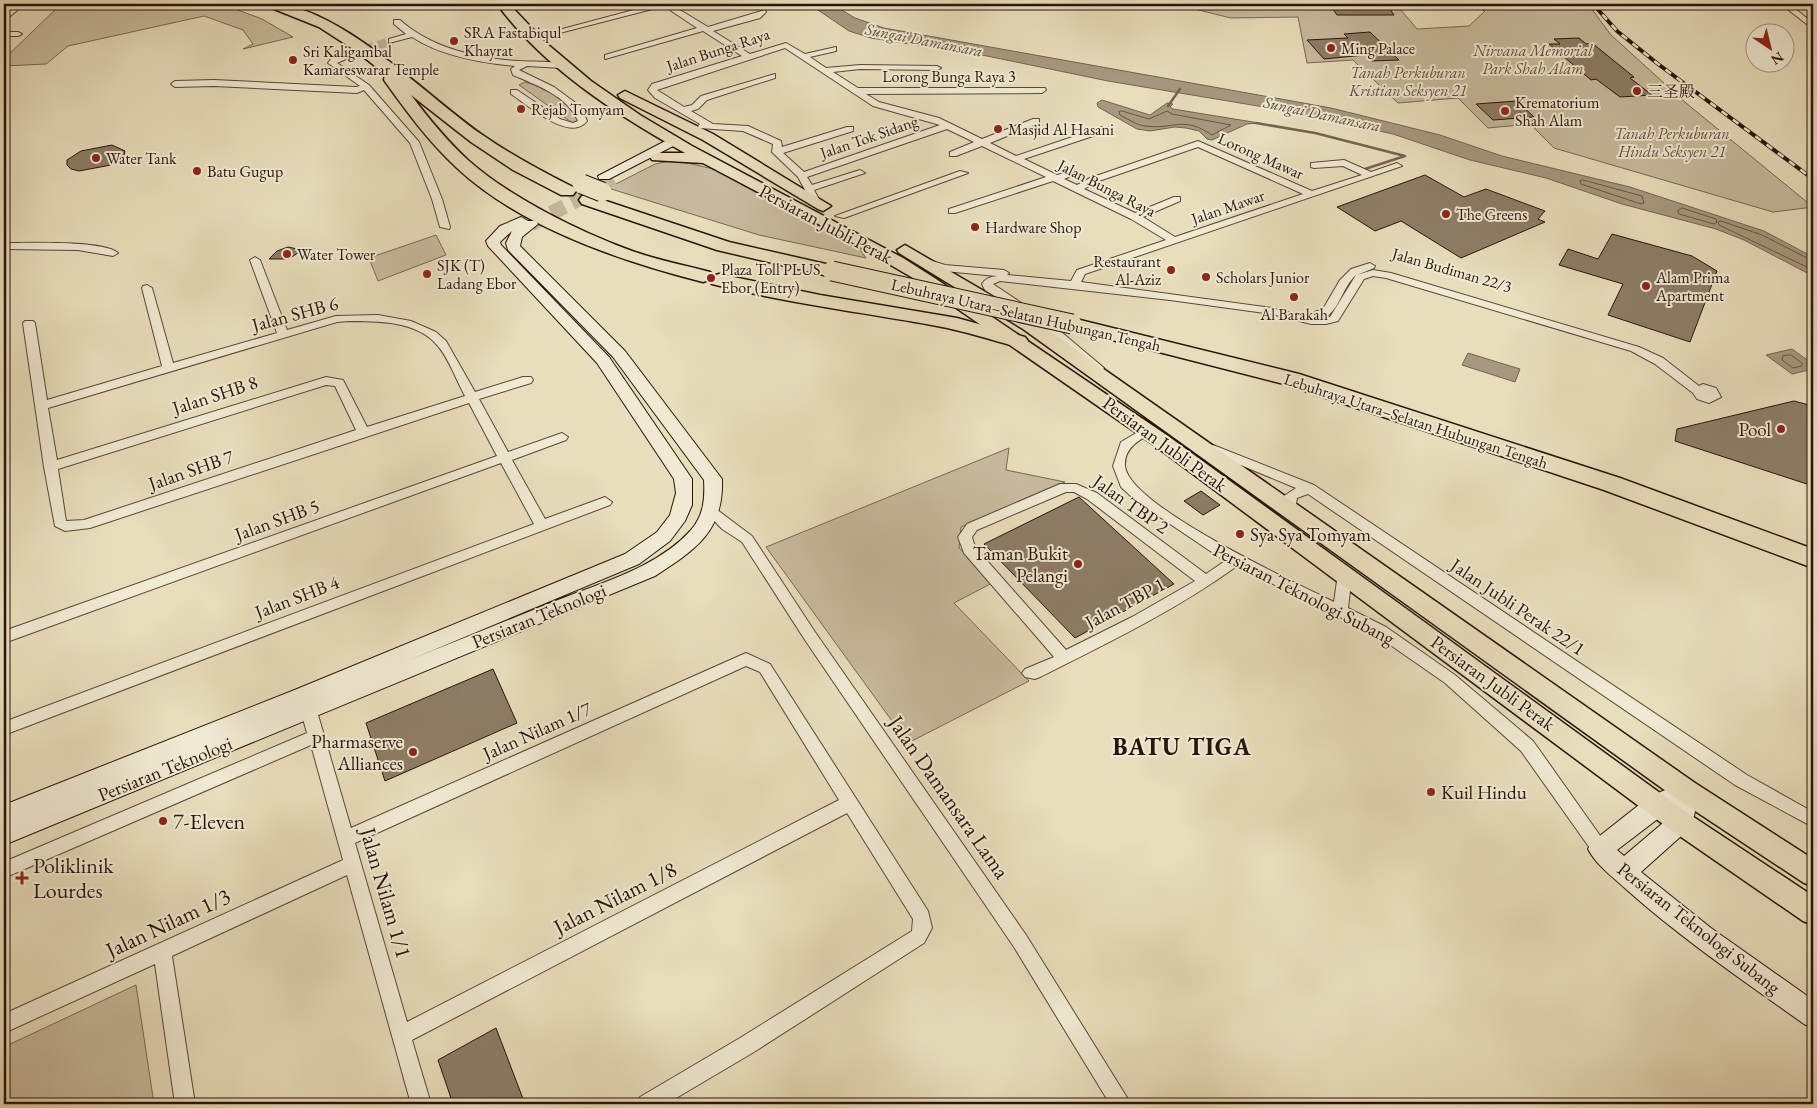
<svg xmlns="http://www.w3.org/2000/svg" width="1817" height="1108" font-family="'EB Garamond','Noto Serif SC',serif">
	<rect width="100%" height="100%" fill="#e8debc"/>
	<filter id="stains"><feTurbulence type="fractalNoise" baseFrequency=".004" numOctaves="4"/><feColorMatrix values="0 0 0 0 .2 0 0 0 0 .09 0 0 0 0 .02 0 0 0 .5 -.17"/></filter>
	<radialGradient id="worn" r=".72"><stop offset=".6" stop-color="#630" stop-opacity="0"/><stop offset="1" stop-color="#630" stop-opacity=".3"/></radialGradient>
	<path fill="#c8bb9e" stroke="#796754" d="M 61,4 L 222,4 L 262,19 L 293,37 L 243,49 L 253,44 L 243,30 L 204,16 L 68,46 L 46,64 L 4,66 L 4,59 Z
		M 1174,4 L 1396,4 L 1417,29 L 1469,26 L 1485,11 L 1466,4 L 1588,4 L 1611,35 L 1686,103 L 1813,207 L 1773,212 L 1554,148 L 1530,124 L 1488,128 L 1458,98 L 1398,103 L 1353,60 L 1307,63 L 1298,17 L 1231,18 Z
		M 525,82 L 548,89 L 578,110 L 580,121 L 574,124 L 519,85 Z
		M 674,160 L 718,170 L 859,248 L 866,258 L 759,235 L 608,188 L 655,164 Z
		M 436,235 L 446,255 L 378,281 L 369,258 Z
		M 1009,448 L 1006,470 L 1065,482 L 961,527 L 959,548 L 996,581 L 954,603 L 1029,681 L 908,743 L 766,547 Z
		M 136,985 L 154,1104 L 4,1104 L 4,1047 Z"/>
	<path fill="#a7997f" stroke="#756350" d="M 809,4 L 832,4 L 855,18 L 884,28 L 1331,108 L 1440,135 L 1502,156 L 1630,187 L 1764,231 L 1813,257 L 1813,276 L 1744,240 L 1716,229 L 1622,204 L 1546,178 L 1470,160 L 1393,134 L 1294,112 L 1108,81 L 987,56 L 871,38 L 849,31 Z
		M 1102,100 L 1150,115 L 1167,103 L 1173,104 L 1170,107 L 1173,109 L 1259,123 L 1247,124 L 1212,140 L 1207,139 L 1199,131 L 1186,128 L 1175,127 L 1150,131 L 1137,129 L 1098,107 L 1097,103 Z
		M 1792,349 L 1813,364 L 1813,369 L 1792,374 L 1766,355 Z
		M 1468,353 L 1520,369 L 1515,382 L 1462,365 Z"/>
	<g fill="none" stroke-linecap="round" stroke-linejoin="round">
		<path stroke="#685644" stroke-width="1" d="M 1122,111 L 1149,119 L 1167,111 L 1172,114 L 1231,125 L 1212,135 C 1182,115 1175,130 1145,126 C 1136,125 1128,119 1120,115 L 1119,112 Z
			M 1583,180 L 1642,196 L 1644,203 L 1641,204 L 1581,184 L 1580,181 Z
			M 1682,208 L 1716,219 L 1717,222 L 1714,224 L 1679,214 L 1678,211 Z
			M 1813,261 L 1762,235 L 1721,221 L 1718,222 L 1719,225 L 1813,270
			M 1791,355 L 1802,363 L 1802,366 L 1793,368 L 1782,360 L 1783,356 Z"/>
		<path stroke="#756350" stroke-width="2.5" d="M 1168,106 L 1180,89
			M 1256,123 L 1315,133 L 1405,156 L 1365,169"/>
	</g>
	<path fill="#8d7d66" stroke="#2a1309" d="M 1330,5 L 1387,5 L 1394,15 L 1337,15 Z
		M 1370,32 L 1399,60 L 1372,61 L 1365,55 L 1324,59 L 1307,40 L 1348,38 L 1344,34 Z
		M 1579,38 L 1586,44 L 1592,43 L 1634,77 L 1630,78 L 1652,95 L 1620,97 L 1596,79 L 1591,80 L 1549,44 L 1560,44 L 1554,39 Z
		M 1517,101 L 1534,117 L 1493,120 L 1476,104 Z
		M 112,145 L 125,151 L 124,155 L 111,165 L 79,171 L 71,169 L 67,165 L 67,160 L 81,151 Z
		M 1425,175 L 1464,197 L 1486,189 L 1545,211 L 1538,219 L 1545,222 L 1461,258 L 1401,221 L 1375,231 L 1337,207 Z
		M 1612,234 L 1692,256 L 1717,271 L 1690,342 L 1608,315 L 1623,284 L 1559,265 L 1568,249 L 1598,259 Z
		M 288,247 L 302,250 L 289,259 L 269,259 L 277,251 Z
		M 1794,401 L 1813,406 L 1813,486 L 1675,441 L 1677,429 Z
		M 1201,491 L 1220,505 L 1203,515 L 1184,501 Z
		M 1079,497 L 1174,584 L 1075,638 L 984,544 Z
		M 493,669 L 517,723 L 385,781 L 366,723 Z
		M 496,1028 L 525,1104 L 453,1104 L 438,1060 Z"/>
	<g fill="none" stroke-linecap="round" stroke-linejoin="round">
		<path stroke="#c2b598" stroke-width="9" stroke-dasharray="9 4.5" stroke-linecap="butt" d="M 352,53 L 392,41"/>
		<path stroke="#c2b598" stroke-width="11" stroke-dasharray="11 5.5" stroke-linecap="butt" d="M 605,185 L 614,180"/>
		<path stroke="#c2b598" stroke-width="15" stroke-dasharray="15 8" stroke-linecap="butt" d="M 531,224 L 607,184"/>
		<g stroke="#5a4636" stroke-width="2">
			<path id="street" d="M 17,4 L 25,4 L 4,21 L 4,15 Z
				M 656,4 L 670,4 L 708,27 L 765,10 L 766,12 L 760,18 L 713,31 L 750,54 L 786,43 L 805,54 L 836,47 L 836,51 L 810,57 L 826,68 L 860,65 L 937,66 L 941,68 L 937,70 L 860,69 L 833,72 L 858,88 L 1045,88 L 1046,90 L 1042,93 L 866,94 L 879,102 L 939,118 L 982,139 L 1033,119 L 1039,119 L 1039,123 L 990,143 L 1016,156 L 1102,127 L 1108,127 L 1108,131 L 1024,159 L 1057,175 L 1076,170 L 1076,174 L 1064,179 L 1077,185 L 1090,178 L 1198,141 L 1312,191 L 1362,175 L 1343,166 L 1314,168 L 1311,167 L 1311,163 L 1344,160 L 1371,172 L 1397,163 L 1402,166 L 1085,274 L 1081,282 L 1272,308 L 1304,316 L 1323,309 L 1340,280 L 1351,269 L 1370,263 L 1375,266 L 1374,268 L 1357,275 L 1373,270 L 1391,273 L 1639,347 L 1663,358 L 1699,386 L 1703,384 L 1716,388 L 1721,397 L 1709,403 L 1697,399 L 1693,393 L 1655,364 L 1631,351 L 1386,278 L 1373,276 L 1364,279 L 1338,321 L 1326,324 L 1311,324 L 1272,314 L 1170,300 L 1000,281 L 993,284 L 1047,320 L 1104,368 L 1102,371 L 1094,371 L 1039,324 L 985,290 L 982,284 C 986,278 990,277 997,276 L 944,271 L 921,262 L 926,259 L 945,265 L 1004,270 L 1009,273 L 1007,275 L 1071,281 L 1077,270 L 1166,240 L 1131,219 L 1053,181 L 955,213 L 949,213 L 949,209 L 1046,177 L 982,146 L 956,156 L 950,156 L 950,152 L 974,142 L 947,129 L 807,177 L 812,185 L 860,170 L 865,173 L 814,190 L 821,203 L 813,205 L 798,177 L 772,152 L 773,144 L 743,131 L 699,128 L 698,126 L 700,124 L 655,98 L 648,90 L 652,84 L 742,56 L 703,31 L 605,59 L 605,55 L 697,28 L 664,6 L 544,37 L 540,35 ZM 785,48 L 873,106 L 940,125 L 804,172 L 783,153 L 853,131 L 853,127 L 847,127 L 782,147 L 781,141 L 748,126 L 713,124 L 691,111 L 698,109 L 707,100 L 775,78 L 775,74 L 701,96 L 692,105 L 684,107 L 657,90 ZM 1198,147 L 1303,194 L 1175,237 L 1143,217 L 1180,201 L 1180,197 L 1174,197 L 1135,213 L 1084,189 L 1096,182 ZM 1356,275 L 1330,317 L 1324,318 C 1340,310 1342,287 1356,275 Z
				M 1781,4 L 1789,4 L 1813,23 L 1813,29 Z
				M 394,20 L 400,20 C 431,48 478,59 519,61 C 534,62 550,61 565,64 L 565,68 L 562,68 L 527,66 L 519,70 L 554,87 L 581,107 L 587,121 C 570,143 528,105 511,94 L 511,90 L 517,90 L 560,119 L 573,123 L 578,121 C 568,96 536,85 513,75 L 511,69 L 515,66 C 481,63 441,56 412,37 L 389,43 L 389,39 L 406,34 L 394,24 Z
				M 4,32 L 18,32 L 22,34 L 18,36 L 4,36 Z
				M 352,51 L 355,51 L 355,55 L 337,63 L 369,85 L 419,142 L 442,199 L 450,227 L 449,229 L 440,227 L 432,199 L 410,143 L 364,90 L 357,93 L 214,86 L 175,87 L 171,84 L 175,81 L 214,80 L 356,87 L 360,86 L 328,63 L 333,56 Z
				M 960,171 L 968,173 L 844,218 L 835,216 Z
				M 4,243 C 26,243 104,240 118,253 L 113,256 L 78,250 L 4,249 Z
				M 255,257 L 260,260 L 287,330 L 336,316 L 378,315 L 411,321 L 436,332 L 446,341 L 475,392 L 523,377 L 531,377 L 533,380 L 531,383 L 479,399 L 508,452 L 562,433 L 568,437 L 566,440 L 512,460 L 545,519 L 605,497 L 612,502 L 610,505 L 4,735 L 4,722 L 534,524 L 501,463 L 4,643 L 4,631 L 497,456 L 469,403 L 90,528 L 65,531 L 55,526 L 44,467 L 23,323 L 25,321 L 33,321 L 35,323 L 47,400 L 162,366 L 142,288 L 143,286 L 147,285 L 152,288 L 173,363 L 277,333 L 250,260 ZM 349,321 C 378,321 417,321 437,345 C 449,358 456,380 465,396 L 367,427 L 343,380 L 326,377 L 57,460 L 48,408 L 337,322 ZM 326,385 L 335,386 L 356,430 L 84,520 L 66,521 L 58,469 Z
				M 1148,426 L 1154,430 L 1152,433 C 1139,440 1124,448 1125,466 C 1129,506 1296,583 1334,602 L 1338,574 L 1340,570 L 1350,570 L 1352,574 L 1348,608 L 1386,627 L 1455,675 L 1533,741 L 1606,844 L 1609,849 L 1606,854 L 1600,857 L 1594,854 L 1521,751 L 1445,683 L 1376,635 L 1237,566 C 1176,610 1108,643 1040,677 L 1035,679 L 1025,677 L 1022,673 L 1025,669 L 1054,657 L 964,553 L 958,537 L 967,524 L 1060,484 L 1076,484 L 1097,493 L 1206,574 L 1225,561 L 1136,501 L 1121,487 L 1113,466 L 1121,442 ZM 1066,492 L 1074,492 L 1087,499 L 1195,581 L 1132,617 L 1066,650 L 975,547 L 972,537 L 977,530 Z
				M 1213,445 L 1314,485 L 1747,775 L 1813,812 L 1813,827 L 1735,785 L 1308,494 L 1297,498 L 1295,512 L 1285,512 L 1283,509 L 1284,496 L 1296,488 L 1209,452 L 1207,449 Z
				M 712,506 L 752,536 L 815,632 L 1026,935 L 1131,1104 L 1110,1104 L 1014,947 L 805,640 L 742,542 L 722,529 L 705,511 Z
				M 746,653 L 770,664 L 928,911 L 932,928 L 924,943 L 754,1052 L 666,1104 L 637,1104 L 640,1097 L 740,1038 L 912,931 L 913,919 L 847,813 L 412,1040 L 431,1104 L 411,1104 L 347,875 L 172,956 L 195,1104 L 175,1104 L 155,964 L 4,1033 L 4,1014 L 343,860 L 311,745 L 4,878 L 4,862 L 307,733 L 298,701 L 301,697 L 306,695 L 311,697 L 314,701 L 351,828 ZM 746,666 L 760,672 L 839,800 L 407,1022 L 355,843 Z"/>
		</g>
		<g stroke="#2a1309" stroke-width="2">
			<path id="secondary" d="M 675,136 L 681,140 L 679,143 L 609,179 L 599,179 L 598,176 Z
				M 521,217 L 528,221 L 536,221 L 538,224 L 522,237 L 520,246 L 625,351 L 722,479 C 724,532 695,550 655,576 L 4,845 L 4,805 L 297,689 L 625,554 L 657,532 L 670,515 L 676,493 L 674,479 L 597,363 L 488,246 L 486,241 L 500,226 ZM 512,231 L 506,243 L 508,250 L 613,357 L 704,480 C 705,498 704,515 691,530 C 658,567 603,582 558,600 C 508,620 457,641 407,661 L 639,564 L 670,541 L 685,521 L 692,505 L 692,479 L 609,357 L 501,245 L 500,242 Z
				M 1686,781 L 1694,784 C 1700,796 1695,817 1689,829 L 1641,872 L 1711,928 L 1813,1000 L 1813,1028 L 1804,1024 C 1744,981 1682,939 1627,890 C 1614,878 1596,865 1588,849 L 1592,842 L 1649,797 ZM 1672,808 L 1670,817 L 1624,856 L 1617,850 Z"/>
		</g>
		<g stroke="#2a1309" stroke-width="3">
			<path id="primary" d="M 497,4 L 509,4 L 546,43 L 591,81 L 640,115 L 692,146 L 903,258 L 936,279 L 1168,436 L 1689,814 L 1813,896 L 1813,925 L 1803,921 L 1671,830 L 1154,445 L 913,278 L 841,236 L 703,163 L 652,160 L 650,157 L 657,153 L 685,153 C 617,115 544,68 497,4 Z
				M 625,91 L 713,134 L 831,206 L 823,211 L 818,209 L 703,140 L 620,98 L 618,95 Z
				M 905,245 L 1035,321 L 1695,783 L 1813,859 L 1813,886 L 1804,883 L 1677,799 L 1023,329 L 899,253 L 897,250 Z"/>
		</g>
		<g stroke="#2a1309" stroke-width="3">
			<path id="highway" d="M 267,4 C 335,0 429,99 484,136 C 513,156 543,172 573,187 L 576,191 L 573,195 L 561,195 L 513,170 L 471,142 L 411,95 C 429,119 447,141 469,161 C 511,198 580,232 632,251 C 657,260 684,265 710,272 L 713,276 L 719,274 L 820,295 L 957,318 L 1025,337 L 1028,341 L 1025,345 L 1018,347 C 991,340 965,331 937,326 C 862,312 786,303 712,284 L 709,280 L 703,282 C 620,261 520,227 457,168 C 429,142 406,111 384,80 L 385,74 L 356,51 L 319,27 L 269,7 Z
				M 588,195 L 729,242 L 839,267 L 842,271 L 839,275 L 832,277 L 717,250 L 582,204 L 579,200 L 582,196 Z
				M 1072,318 L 1299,374 L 1620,478 L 1813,549 L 1813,568 L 1604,490 L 1284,384 L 1065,328 L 1062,324 L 1065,320 Z"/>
		</g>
		<use href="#street" fill="#f0ead3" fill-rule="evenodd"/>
		<use href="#secondary" fill="#f0ead3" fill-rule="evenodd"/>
		<use href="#primary" fill="#e8debc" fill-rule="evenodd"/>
		<use href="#highway" fill="#e8debc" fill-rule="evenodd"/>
		<g stroke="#2a1309" stroke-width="4">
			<path id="rail" d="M 1593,4 L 1617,31 L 1658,64 L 1813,179"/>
		</g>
		<use href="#rail" stroke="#f0ead3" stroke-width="2.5" stroke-dasharray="7" stroke-linecap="butt"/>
		<g stroke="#2a1309" stroke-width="17" stroke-linecap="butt">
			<path id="highway-bridge-far1" d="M 581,183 L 585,185"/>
		</g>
		<g stroke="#2a1309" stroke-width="21" stroke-linecap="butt">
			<path id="highway-bridge" d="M 582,184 L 602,192
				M 832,271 L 1072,324"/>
		</g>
		<use href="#highway-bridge-far1" stroke="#e8debc" stroke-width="16"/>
		<use href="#highway-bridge" stroke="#e8debc" stroke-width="19"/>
	</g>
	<g fill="#8f2418" stroke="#f0ead3" stroke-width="2">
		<circle cx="454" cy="41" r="5"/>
		<circle cx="1331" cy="48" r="5"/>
		<circle cx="293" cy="60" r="5"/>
		<circle cx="1637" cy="91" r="5"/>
		<circle cx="521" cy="109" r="5"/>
		<circle cx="1505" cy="111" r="5"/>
		<circle cx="998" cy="129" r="5"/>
		<circle cx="96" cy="158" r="5"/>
		<circle cx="197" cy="171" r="5"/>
		<circle cx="1446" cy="214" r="5"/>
		<circle cx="975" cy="227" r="5"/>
		<circle cx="287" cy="254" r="5"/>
		<circle cx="1171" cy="270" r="5"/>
		<circle cx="427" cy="274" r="5"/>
		<circle cx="1206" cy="277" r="5"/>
		<circle cx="711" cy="278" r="5"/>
		<circle cx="1646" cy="286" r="5"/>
		<circle cx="1294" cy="297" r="5"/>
		<circle cx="1781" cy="429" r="5"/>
		<circle cx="1240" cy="534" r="5"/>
		<circle cx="1078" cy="564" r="5"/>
		<circle cx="413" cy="752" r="5"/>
		<circle cx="1431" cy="792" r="5"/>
		<circle cx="163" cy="821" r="5"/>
		<path d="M19.5 870.5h5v5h5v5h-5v5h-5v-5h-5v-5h5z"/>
	</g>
	<g text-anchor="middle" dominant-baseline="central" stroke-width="4" stroke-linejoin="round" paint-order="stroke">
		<g font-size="16" fill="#2a1309" stroke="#f0ead3" text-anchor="start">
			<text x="464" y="32">SRA Fastabiqul<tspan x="464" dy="18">Khayrat</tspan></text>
			<text x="1341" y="48">Ming Palace</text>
			<text x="303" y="51">Sri Kaligambal<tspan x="303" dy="18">Kamareswarar Temple</tspan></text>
			<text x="1647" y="91">三圣殿</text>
			<text x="1515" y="102">Krematorium<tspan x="1515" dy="18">Shah Alam</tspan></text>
			<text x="531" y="109">Rejab Tomyam</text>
			<text x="1008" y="129">Masjid Al Hasani</text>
			<text x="106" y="158">Water Tank</text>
			<text x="207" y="171">Batu Gugup</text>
			<text x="1456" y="214">The Greens</text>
			<text x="985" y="227">Hardware Shop</text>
			<text x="297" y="254">Water Tower</text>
			<text x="1161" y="261" text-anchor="end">Restaurant<tspan x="1161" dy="18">Al-Aziz</tspan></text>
			<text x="437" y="265">SJK (T)<tspan x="437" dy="18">Ladang Ebor</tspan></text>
			<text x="721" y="269">Plaza Toll PLUS<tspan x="721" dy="18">Ebor (Entry)</tspan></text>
			<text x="1216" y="277">Scholars Junior</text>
			<text x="1656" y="277">Alam Prima<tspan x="1656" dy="18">Apartment</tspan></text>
			<text x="1294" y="314" text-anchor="middle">Al Barakah</text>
		</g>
		<g font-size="16" font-style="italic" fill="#5c4938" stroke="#f0ead3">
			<text transform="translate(924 40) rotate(11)">Sungai Damansara</text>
			<text transform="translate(1322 114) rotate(12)">Sungai Damansara</text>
		</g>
		<g font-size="16" fill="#2a1309" stroke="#f0ead3">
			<text transform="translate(718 50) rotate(-18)">Jalan Bunga Raya</text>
			<text x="949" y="76">Lorong Bunga Raya 3</text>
			<text transform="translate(869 137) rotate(-19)">Jalan Tok Sidang</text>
			<text transform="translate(1261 156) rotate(24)">Lorong Mawar</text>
			<text transform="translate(1107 188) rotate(27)">Jalan Bunga Raya</text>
			<text transform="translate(1228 207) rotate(-19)">Jalan Mawar</text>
			<text transform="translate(1452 270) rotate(16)">Jalan Budiman 22/3</text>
			<text transform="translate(1026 315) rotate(13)">Lebuhraya Utara–Selatan Hubungan Tengah</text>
			<text transform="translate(1416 421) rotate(18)">Lebuhraya Utara–Selatan Hubungan Tengah</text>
		</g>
		<g font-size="16" font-style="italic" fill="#614e3d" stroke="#f0ead3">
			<text x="1533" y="50">Nirvana Memorial<tspan x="1533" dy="18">Park Shah Alam</tspan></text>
			<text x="1408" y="72">Tanah Perkuburan<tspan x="1408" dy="18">Kristian Seksyen 21</tspan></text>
			<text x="1672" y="133">Tanah Perkuburan<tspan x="1672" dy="18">Hindu Seksyen 21</tspan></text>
		</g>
		<g font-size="19" fill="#2a1309" stroke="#f0ead3">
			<text transform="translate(826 224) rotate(28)">Persiaran Jubli Perak</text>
			<text transform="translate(295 314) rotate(-15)">Jalan SHB 6</text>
			<text transform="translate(215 395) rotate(-18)">Jalan SHB 8</text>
			<text transform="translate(1165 444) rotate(36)">Persiaran Jubli Perak</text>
			<text transform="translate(191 470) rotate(-19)">Jalan SHB 7</text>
			<text transform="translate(1131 504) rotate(35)">Jalan TBP 2</text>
			<text transform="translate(277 520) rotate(-20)">Jalan SHB 5</text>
			<text transform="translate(1304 594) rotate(27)">Persiaran Teknologi Subang</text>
			<text transform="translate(297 597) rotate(-21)">Jalan SHB 4</text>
			<text transform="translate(1125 603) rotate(-28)">Jalan TBP 1</text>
			<text transform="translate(1518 607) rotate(34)">Jalan Jubli Perak 22/1</text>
			<text transform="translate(539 616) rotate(-22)">Persiaran Teknologi</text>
			<text transform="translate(1493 683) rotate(36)">Persiaran Jubli Perak</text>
			<text transform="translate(537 731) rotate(-24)">Jalan Nilam 1/7</text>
			<text transform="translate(165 769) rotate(-22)">Persiaran Teknologi</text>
			<text transform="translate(1699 928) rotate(38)">Persiaran Teknologi Subang</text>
		</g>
		<g font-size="19" fill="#2a1309" stroke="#f0ead3" text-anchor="end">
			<text x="1771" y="429">Pool</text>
			<text x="1250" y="534" text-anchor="start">Sya Sya Tomyam</text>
			<text x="1068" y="553">Taman Bukit<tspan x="1068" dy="22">Pelangi</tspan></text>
			<text x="403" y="741">Pharmaserve<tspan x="403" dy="22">Alliances</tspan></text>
			<text x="1441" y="792" text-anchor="start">Kuil Hindu</text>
		</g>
		<g font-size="22" fill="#2a1309" stroke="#f0ead3">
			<text transform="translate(949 797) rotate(55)">Jalan Damansara Lama</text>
			<text transform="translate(386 893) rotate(74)">Jalan Nilam 1/1</text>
			<text transform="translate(615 898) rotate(-27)">Jalan Nilam 1/8</text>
			<text transform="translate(168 923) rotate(-25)">Jalan Nilam 1/3</text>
		</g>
		<g font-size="22" fill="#2a1309" stroke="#f0ead3" text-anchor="start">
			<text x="173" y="821">7-Eleven</text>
			<text x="33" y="865">Poliklinik<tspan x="33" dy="25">Lourdes</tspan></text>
		</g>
		<g font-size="24" font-weight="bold" letter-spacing="1" fill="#2a1309" stroke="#f0ead3">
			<text x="1182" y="746">BATU TIGA</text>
		</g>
	</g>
	<rect width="1817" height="1108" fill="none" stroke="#e8debc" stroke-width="20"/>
	<rect x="5" y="5" width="1807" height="1098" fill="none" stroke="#2a1309" stroke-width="2.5"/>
	<rect x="10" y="10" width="1797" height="1088" fill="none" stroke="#2a1309"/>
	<g transform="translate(1770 48) rotate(145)"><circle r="24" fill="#f0ead3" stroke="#a19482"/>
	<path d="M0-4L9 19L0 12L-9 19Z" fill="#8f2418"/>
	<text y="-8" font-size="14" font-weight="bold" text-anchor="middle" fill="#2a1309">N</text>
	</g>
	<rect width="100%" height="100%" filter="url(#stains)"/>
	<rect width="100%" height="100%" fill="url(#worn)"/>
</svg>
